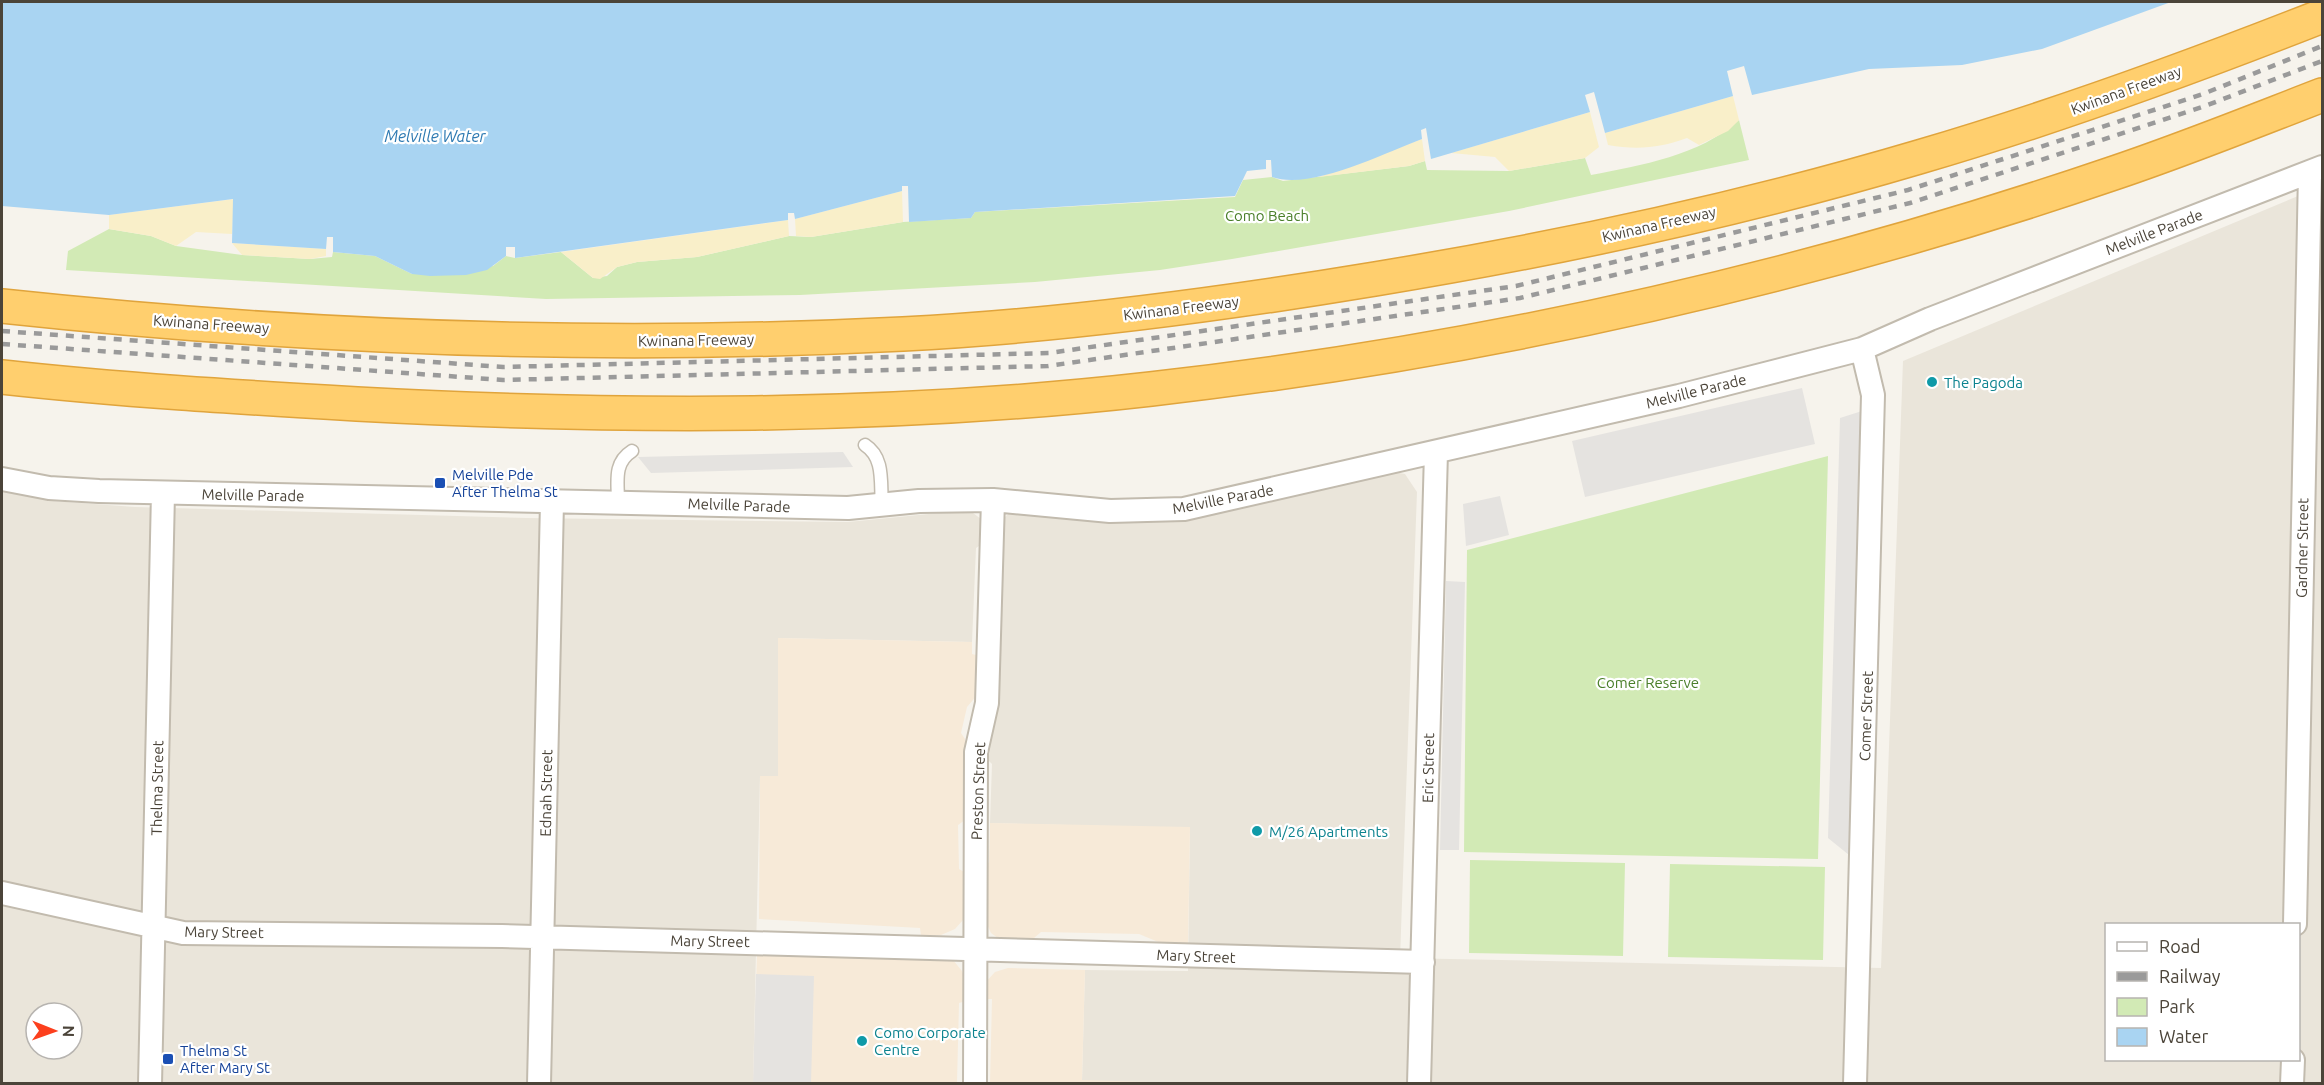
<svg xmlns="http://www.w3.org/2000/svg" width="2324" height="1085" font-family="Ubuntu,sans-serif">
	<rect width="100%" height="100%" fill="#f6f3ec"/>
	<path fill="#eae5da" fill-rule="evenodd" d="M 2322,186 L 2322,1083 L 1182,1084 L 1082,1081 L 1085,970 L 1188,971 L 1190,828 L 990,823 L 992,764 L 985,757 L 1003,519 L 1009,513 L 1014,511 L 1152,522 L 1189,519 L 1394,472 L 1405,474 L 1417,492 L 1400,958 L 1881,968 L 1903,361 ZM 2106,924 L 2298,924 L 2298,1060 L 2106,1060 Z
		M 2,490 L 53,501 L 135,507 L 526,518 L 848,522 L 969,510 L 981,519 L 982,544 L 976,548 L 972,642 L 778,638 L 778,776 L 760,776 L 753,1083 L 2,1084 ZM 36,1013 L 72,1013 L 72,1049 L 36,1049 Z"/>
	<path fill="#f7ead8" d="M 778,638 L 972,642 L 972,654 L 980,656 L 978,694 L 967,707 L 961,733 L 965,739 L 965,820 L 958,825 L 959,869 L 966,873 L 967,907 L 963,920 L 955,929 L 941,935 L 921,936 L 920,928 L 759,919 L 760,776 L 778,776 Z
		M 990,823 L 1190,827 L 1188,946 L 1168,946 L 1139,934 L 1041,932 L 1027,944 L 1002,941 L 991,933 L 985,920 L 984,868 L 989,862 Z
		M 757,954 L 943,956 L 953,960 L 962,971 L 967,983 L 966,1001 L 959,1003 L 957,1083 L 753,1084 Z
		M 1008,968 L 1085,970 L 1082,1080 L 1182,1083 L 990,1083 L 992,999 L 984,999 L 985,983 L 995,972 Z"/>
	<path fill="#d2eab5" d="M 1739,120 L 1749,160 L 1509,211 L 1232,259 L 1160,270 L 1035,282 L 800,295 L 546,299 L 66,270 L 68,251 L 109,229 L 151,236 L 176,246 L 242,255 L 310,259 L 332,257 L 333,252 L 375,256 L 412,274 L 493,266 L 506,256 L 515,258 L 561,252 L 593,278 L 607,276 L 617,267 L 637,262 L 697,257 L 789,236 L 811,237 L 903,222 L 971,218 L 975,212 L 1235,197 L 1243,180 L 1272,177 L 1283,181 L 1409,166 L 1425,161 L 1427,170 L 1509,171 L 1585,158 L 1591,175 C 1642,165 1699,156 1739,120 Z
		M 1828,456 L 1818,859 L 1464,852 L 1467,550 Z
		M 1470,860 L 1625,863 L 1623,956 L 1469,953 Z
		M 1670,864 L 1825,867 L 1823,960 L 1668,957 Z"/>
	<path fill="#f9efc9" d="M 1733,96 L 1739,120 L 1728,131 L 1699,145 L 1687,138 C 1660,148 1637,150 1608,145 L 1605,133 Z
		M 1590,112 L 1599,147 L 1585,158 L 1509,171 L 1495,157 L 1451,153 Z
		M 1422,139 L 1425,161 L 1409,166 L 1319,177 Z
		M 902,191 L 903,222 L 811,237 L 796,236 L 795,219 Z
		M 234,199 L 232,234 L 196,232 L 176,246 L 151,236 L 109,229 L 109,215 Z
		M 788,220 L 789,236 L 697,257 L 637,262 L 617,267 L 600,279 L 593,278 L 561,252 Z
		M 232,243 L 326,249 L 326,256 L 310,259 L 242,255 Z"/>
	<path fill="#e5e3e0" d="M 1802,388 L 1815,444 L 1585,497 L 1572,441 Z
		M 1862,411 L 1849,855 L 1828,838 L 1840,418 Z
		M 843,452 L 853,467 L 651,473 L 638,457 Z
		M 1500,496 L 1509,535 L 1466,546 L 1463,504 Z
		M 1446,581 L 1465,582 L 1459,850 L 1440,850 Z
		M 756,974 L 814,976 L 811,1083 L 753,1083 Z"/>
	<path fill="#a9d4f2" d="M 2,2 L 2171,2 L 2042,49 L 1962,65 L 1869,69 L 1752,95 L 1744,66 L 1727,71 L 1733,96 L 1605,133 L 1594,92 L 1585,95 L 1590,112 L 1431,159 L 1426,128 L 1421,130 L 1422,139 C 1384,153 1310,191 1272,177 L 1271,160 L 1266,160 L 1266,169 L 1247,171 L 1235,196 L 975,212 L 971,218 L 909,222 L 908,186 L 902,186 L 902,191 L 795,219 L 794,213 L 788,213 L 788,220 L 515,258 L 515,247 L 506,247 L 506,256 L 487,270 L 466,275 L 430,276 L 412,274 L 375,256 L 333,252 L 333,237 L 327,237 L 326,249 L 232,243 L 233,199 L 109,215 L 2,206 Z"/>
	<g fill="none" stroke-linecap="round" stroke-linejoin="round">
		<g stroke="#c2bbae" stroke-width="15">
			<path id="service" d="M 865,445 C 885,458 880,483 882,505
				M 618,502 C 618,482 613,463 632,451"/>
		</g>
		<g stroke="#c2bbae" stroke-width="26">
			<path id="minor" d="M 2,479 L 49,488 L 99,491 L 848,508 L 919,501 L 993,500 L 1110,511 L 1184,509 L 1679,396 L 1862,349 L 1930,319 L 2322,167
				M 2,893 L 183,933 L 502,936 L 1423,962
				M 2295,924 L 2310,172
				M 150,1084 L 163,493
				M 539,1084 L 552,502
				M 975,1084 L 976,752 L 987,703 L 993,500
				M 1419,1084 L 1436,452
				M 1855,1084 L 1873,395 L 1862,349
				M 2292,1084 L 2293,1060"/>
		</g>
		<g stroke="#e0a43c" stroke-width="36">
			<path id="motorway" d="M 2,306 C 300,338 603,349 903,334 C 1061,326 1218,305 1375,279 C 1558,249 1740,210 1919,157 C 2056,117 2190,68 2322,16
				M 2,377 C 120,390 238,397 357,404 C 621,418 887,419 1151,389 C 1478,352 1800,280 2111,174 C 2183,150 2252,122 2322,95"/>
		</g>
		<use href="#service" stroke="#fff" stroke-width="12"/>
		<use href="#minor" stroke="#fff" stroke-width="22"/>
		<use href="#motorway" stroke="#ffcf6e" stroke-width="33"/>
		<path stroke="#9a9a9a" stroke-width="4.5" stroke-dasharray="8 8" stroke-linecap="butt" d="M 2,331 L 503,367 L 1049,353 L 1516,286 L 1908,190 L 2203,94 L 2322,46
			M 2,344 L 503,380 L 1048,366 L 1520,298 L 1910,203 L 2205,106 L 2322,61"/>
	</g>
	<g fill="#0f9aa8" stroke="#fff" stroke-width="2">
		<circle cx="1932" cy="382" r="6"/>
		<circle cx="1257" cy="831" r="6"/>
		<circle cx="862" cy="1041" r="6"/>
	</g>
	<g fill="#1a4fb4" stroke="#fff" stroke-width="2">
		<rect x="434" y="477" width="12" height="12" rx="3"/>
		<rect x="162" y="1053" width="12" height="12" rx="3"/>
	</g>
	<g text-anchor="middle" dominant-baseline="central" stroke-width="4.5" stroke-linejoin="round" paint-order="stroke">
		<g font-size="15" fill="#4b4439" stroke="#fff">
			<text transform="translate(2126 90) rotate(-20)">Kwinana Freeway</text>
			<text transform="translate(1659 224) rotate(-13)">Kwinana Freeway</text>
			<text transform="translate(2154 232) rotate(-21)">Melville Parade</text>
			<text transform="translate(1181 308) rotate(-7)">Kwinana Freeway</text>
			<text transform="translate(211 324) rotate(4)">Kwinana Freeway</text>
			<text transform="translate(696 340) rotate(-1)">Kwinana Freeway</text>
			<text transform="translate(1696 391) rotate(-14)">Melville Parade</text>
			<text transform="translate(253 495) rotate(1)">Melville Parade</text>
			<text transform="translate(1223 499) rotate(-11)">Melville Parade</text>
			<text transform="translate(739 505) rotate(2)">Melville Parade</text>
			<text transform="translate(2302 548) rotate(-89)">Gardner Street</text>
			<text transform="translate(1866 716) rotate(-88)">Comer Street</text>
			<text transform="translate(1428 768) rotate(-89)">Eric Street</text>
			<text transform="translate(157 788) rotate(-89)">Thelma Street</text>
			<text transform="translate(978 791) rotate(-88)">Preston Street</text>
			<text transform="translate(546 793) rotate(-89)">Ednah Street</text>
			<text transform="translate(224 932) rotate(1)">Mary Street</text>
			<text transform="translate(710 941) rotate(1)">Mary Street</text>
			<text transform="translate(1196 956) rotate(2)">Mary Street</text>
		</g>
		<g font-size="15" fill="#4a7f2a" stroke="#fff">
			<text x="1267" y="215">Como Beach</text>
			<text x="1648" y="682">Comer Reserve</text>
		</g>
		<g font-size="15" fill="#0d838f" stroke="#fff" text-anchor="start">
			<text x="1944" y="382">The Pagoda</text>
			<text x="1269" y="831">M/26 Apartments</text>
			<text x="874" y="1032">Como Corporate<tspan x="874" dy="17">Centre</tspan></text>
		</g>
		<g font-size="15" fill="#164399" stroke="#fff" text-anchor="start">
			<text x="452" y="474">Melville Pde<tspan x="452" dy="17">After Thelma St</tspan></text>
			<text x="180" y="1050">Thelma St<tspan x="180" dy="17">After Mary St</tspan></text>
		</g>
		<g font-size="16" font-style="italic" fill="#2e7ab2" stroke="#fff">
			<text x="435" y="136">Melville Water</text>
		</g>
	</g>
	<rect width="2324" height="1085" fill="none" stroke="#4b4439" stroke-width="6"/>
	<rect x="2105" y="923" width="195" height="138" fill="#ffffff" stroke="#b7b4b0" stroke-width="1.5"/>
	<rect x="2117" y="942" width="30" height="9" fill="#ffffff" stroke="#b7b4b0" stroke-width="1.5"/>
	<text x="2159" y="953" font-size="18" fill="#4b4439">Road</text>
	<rect x="2117" y="972" width="30" height="9" fill="#9a9a9a" stroke="#b7b4b0" stroke-width="1.5"/>
	<text x="2159" y="983" font-size="18" fill="#4b4439">Railway</text>
	<rect x="2117" y="998" width="30" height="18" fill="#d2eab5" stroke="#b7b4b0" stroke-width="1.5"/>
	<text x="2159" y="1013" font-size="18" fill="#4b4439">Park</text>
	<rect x="2117" y="1028" width="30" height="18" fill="#a9d4f2" stroke="#b7b4b0" stroke-width="1.5"/>
	<text x="2159" y="1043" font-size="18" fill="#4b4439">Water</text>
	<g transform="translate(54 1031) rotate(91)"><circle r="28" fill="#ffffff" stroke="#b7b4b0" stroke-width="1.5"/>
	<path d="M0-4.5L10 22L0 15L-10 22Z" fill="#fc3f1d"/>
	<text y="-9" font-size="16" font-weight="bold" text-anchor="middle" fill="#4b4439">N</text>
	</g>
</svg>
